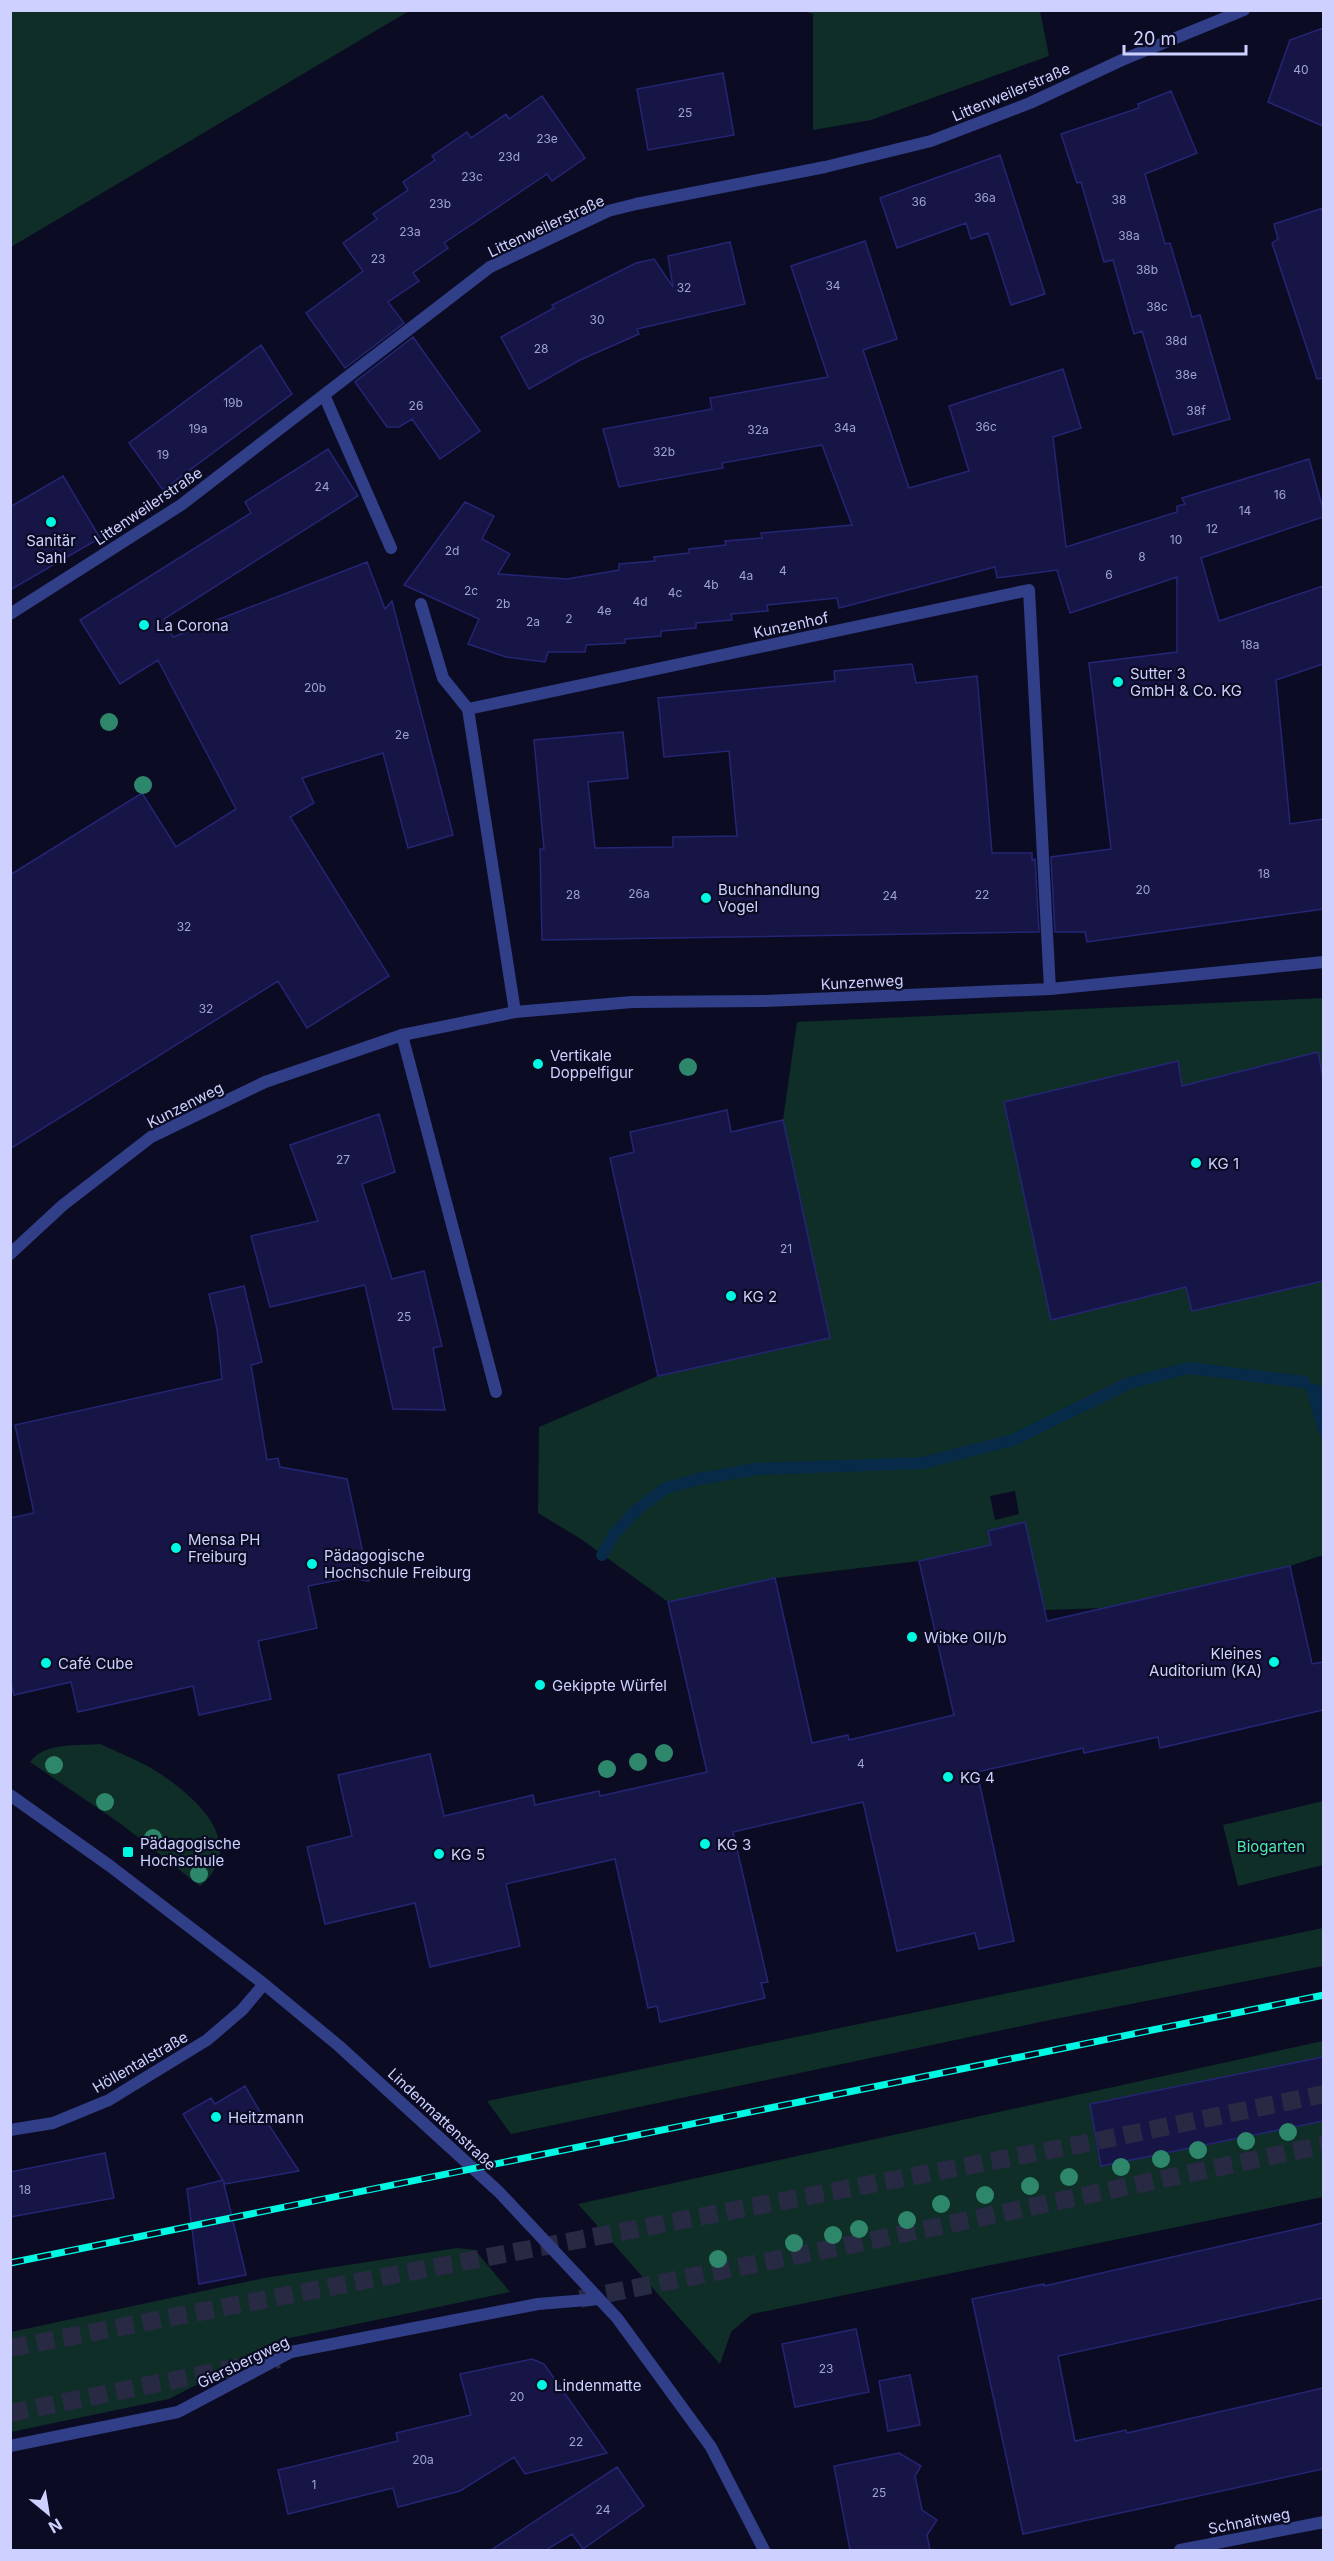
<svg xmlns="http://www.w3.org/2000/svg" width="1334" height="2561" font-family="Inter,sans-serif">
	<rect width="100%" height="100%" fill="#0b0c23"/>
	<path fill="#0e2e27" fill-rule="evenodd" d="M 11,10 L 409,10 L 409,11 L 11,247 Z
		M 803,11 L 1040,11 L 1049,56 L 871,120 L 813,130 L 813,14 Z
		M 1323,998 L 1323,1555 L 1290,1566 L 1105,1608 L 1045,1610 L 1024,1522 L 988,1531 L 991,1545 L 919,1561 L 775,1578 L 740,1586 L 707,1608 L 704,1594 L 668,1602 L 581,1539 L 538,1513 L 539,1427 L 658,1376 L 830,1338 L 783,1120 L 797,1022 ZM 1015,1491 L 1019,1514 L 995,1520 L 990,1496 Z
		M 100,1744 C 117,1752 135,1759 151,1768 C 191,1792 252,1843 200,1886 L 121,1824 L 30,1762 C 45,1742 77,1746 100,1744 Z
		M 1323,1801 L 1323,1865 L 1238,1886 L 1223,1825 Z
		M 1323,1928 L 1323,1966 L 1045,2021 L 511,2134 L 487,2101 Z
		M 1323,2041 L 1323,2057 L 1090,2104 L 1102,2166 L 1323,2121 L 1323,2197 L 752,2314 L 731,2332 L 720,2364 L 578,2204 Z
		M 457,2248 L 475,2250 L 510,2292 L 285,2339 L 169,2399 L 11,2432 L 11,2332 L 264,2278 Z"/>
	<path fill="#062a48" d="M 1304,1382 L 1323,1386 L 1323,1441 L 1317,1428 Z"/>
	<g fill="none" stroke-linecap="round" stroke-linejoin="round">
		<path stroke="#062a48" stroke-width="12" d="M 602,1555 L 615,1533 L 638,1509 L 666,1488 L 699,1479 L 757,1469 L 923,1463 L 1013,1440 L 1129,1383 L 1188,1368 L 1304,1382"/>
	</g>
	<path fill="#161546" stroke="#252575" stroke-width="1.5" d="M 1323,28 L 1323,126 L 1268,102 L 1290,40 Z
		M 723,73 L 734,135 L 648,150 L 637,89 Z
		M 1171,91 L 1197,153 L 1145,174 L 1165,244 L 1170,243 L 1192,317 L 1200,315 L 1230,419 L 1173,435 L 1142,331 L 1134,334 L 1113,260 L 1104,262 L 1081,182 L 1077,183 L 1061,134 L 1139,108 L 1138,104 Z
		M 542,96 L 585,158 L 552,181 L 547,174 L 444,243 L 448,248 L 413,273 L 419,281 L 388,302 L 404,323 L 345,368 L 306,313 L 363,271 L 343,243 L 377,219 L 373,214 L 408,190 L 403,182 L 435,160 L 432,156 L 467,132 L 471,138 L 506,114 L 509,119 Z
		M 1000,155 L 1045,294 L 1011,305 L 988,233 L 971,239 L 966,223 L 897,248 L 880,198 Z
		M 1323,208 L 1323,378 L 1317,379 L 1272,243 L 1278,239 L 1274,224 Z
		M 865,241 L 897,339 L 863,350 L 909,488 L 969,471 L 949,406 L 1063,369 L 1081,428 L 1053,437 L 1066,547 L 1177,512 L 1177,506 L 1185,504 L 1182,498 L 1309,459 L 1323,509 L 1323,517 L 1201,558 L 1219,621 L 1323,586 L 1323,664 L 1276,680 L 1290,824 L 1323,819 L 1323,909 L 1087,942 L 1085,932 L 1055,932 L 1051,857 L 1111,849 L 1089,663 L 1177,652 L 1177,577 L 1070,613 L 1057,570 L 997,578 L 995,567 L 839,608 L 837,598 L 767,605 L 768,611 L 731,614 L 732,620 L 696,623 L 696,628 L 661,631 L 661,636 L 625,639 L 625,643 L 586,645 L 585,652 L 548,652 L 545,662 L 506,657 L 468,644 L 479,619 L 404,585 L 465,502 L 494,516 L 482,539 L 510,554 L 498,574 L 567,579 L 619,570 L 619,564 L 655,561 L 654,557 L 689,553 L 689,549 L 726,545 L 725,541 L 762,538 L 761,533 L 852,525 L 822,445 L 722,463 L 723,468 L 619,487 L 603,429 L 712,409 L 710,398 L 828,377 L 791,266 Z
		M 730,242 L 745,304 L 637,329 L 639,334 L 580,360 L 529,389 L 501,337 L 554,308 L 552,305 L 636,263 L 654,259 L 673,287 L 668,256 Z
		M 413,337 L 480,431 L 440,459 L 412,419 L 399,427 L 387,427 L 355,382 Z
		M 261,345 L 292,394 L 163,490 L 129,443 Z
		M 328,449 L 358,496 L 164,619 L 173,637 L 367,562 L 385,609 L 392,601 L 453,835 L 408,848 L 383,753 L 302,778 L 314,803 L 290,817 L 389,976 L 307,1028 L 278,981 L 10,1149 L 10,875 L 142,793 L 176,847 L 236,809 L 158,660 L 120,684 L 80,620 L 251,513 L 245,502 Z
		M 63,476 L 100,538 L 10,590 L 10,507 Z
		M 912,664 L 916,683 L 977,676 L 992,853 L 1032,853 L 1032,860 L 1035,859 L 1039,932 L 542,940 L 540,849 L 544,849 L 534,740 L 623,732 L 628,778 L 588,782 L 595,848 L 673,847 L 673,837 L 737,836 L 729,751 L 664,757 L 658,698 L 835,681 L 834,671 Z
		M 1318,1052 L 1323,1078 L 1323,1281 L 1192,1311 L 1186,1287 L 1051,1320 L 1004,1102 L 1178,1061 L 1182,1086 Z
		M 727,1110 L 731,1132 L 783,1120 L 830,1338 L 658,1376 L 610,1158 L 634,1152 L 630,1132 Z
		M 379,1114 L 395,1172 L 362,1184 L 392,1279 L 424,1271 L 442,1346 L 433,1348 L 445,1410 L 393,1409 L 365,1285 L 270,1307 L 251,1236 L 318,1221 L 290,1145 Z
		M 244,1286 L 262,1362 L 251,1365 L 267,1460 L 278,1458 L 280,1467 L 347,1479 L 369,1581 L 349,1578 L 308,1586 L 317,1628 L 258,1641 L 271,1699 L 199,1715 L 193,1686 L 78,1712 L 71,1682 L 14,1695 L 10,1678 L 10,1518 L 34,1513 L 15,1425 L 222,1379 L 217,1329 L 209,1294 Z
		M 1025,1522 L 1047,1621 L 1290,1566 L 1312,1664 L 1323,1662 L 1323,1710 L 1160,1748 L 1158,1737 L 1084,1753 L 1083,1748 L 977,1772 L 1014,1941 L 979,1949 L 975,1933 L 897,1951 L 863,1802 L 733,1832 L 768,1982 L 761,1983 L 765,1998 L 660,2022 L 657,2006 L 648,2008 L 615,1859 L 506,1884 L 520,1946 L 430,1967 L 415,1903 L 325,1924 L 307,1847 L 352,1836 L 338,1775 L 430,1754 L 444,1816 L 533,1795 L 535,1805 L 599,1791 L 600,1796 L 707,1772 L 668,1602 L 775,1578 L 812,1743 L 848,1735 L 849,1740 L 954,1715 L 919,1561 L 991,1545 L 988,1531 Z
		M 1323,2057 L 1323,2121 L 1101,2166 L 1090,2104 Z
		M 245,2086 L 259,2110 L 299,2171 L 225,2184 L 183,2114 L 211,2098 L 215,2104 Z
		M 105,2153 L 114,2198 L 10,2217 L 10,2172 Z
		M 223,2180 L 246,2275 L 199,2284 L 187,2189 Z
		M 1323,2223 L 1323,2298 L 1058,2356 L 1075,2441 L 1126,2430 L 1127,2433 L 1323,2388 L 1323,2469 L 1023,2534 L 972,2299 L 1044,2284 L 1044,2286 Z
		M 856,2329 L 869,2392 L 795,2407 L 782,2344 Z
		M 532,2359 L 544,2364 L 607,2453 L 525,2474 L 514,2457 L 460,2491 L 398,2507 L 393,2488 L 288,2514 L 278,2470 L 398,2441 L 396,2433 L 471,2415 L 460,2374 Z
		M 910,2375 L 920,2425 L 888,2431 L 879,2381 Z
		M 899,2453 L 921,2466 L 915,2476 L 922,2510 L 937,2520 L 927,2535 L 930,2550 L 850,2550 L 834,2466 Z
		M 617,2467 L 644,2506 L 583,2549 L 572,2534 L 546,2550 L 491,2550 Z"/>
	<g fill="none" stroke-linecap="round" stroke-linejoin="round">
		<path stroke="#282a44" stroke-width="18" stroke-dasharray="18 9" stroke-linecap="butt" d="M 580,2299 L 874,2240 L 1324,2145
			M 10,2348 L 1082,2144 L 1324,2094
			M 10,2413 L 279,2359"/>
		<path stroke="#313e88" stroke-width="12" d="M 324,395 L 391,548
			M 421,604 L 443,678 L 468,709
			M 402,1035 L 496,1392"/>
		<path stroke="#313e88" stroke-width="12" d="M 10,614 L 181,505 L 490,267 L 608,211 L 636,204 L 825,167 L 931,141 L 1030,103 L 1122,60 L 1244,10
			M 515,1012 L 468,709 L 1029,590 L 1050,989
			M 10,1254 L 63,1205 L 151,1137 L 265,1082 L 402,1035 L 515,1012 L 632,1002 L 765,1001 L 1050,989 L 1324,962
			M 10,1795 L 110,1866 L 264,1984 L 339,2046 L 499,2192 L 617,2318 L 636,2344 L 711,2447 L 764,2550
			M 10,2130 L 53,2123 L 109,2100 L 207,2040 L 242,2010 L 264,1984
			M 10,2446 L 178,2412 L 291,2352 L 538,2304 L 599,2299
			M 1180,2550 L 1324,2522"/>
		<g stroke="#00f9e3" stroke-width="7">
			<path id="rail" d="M 10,2263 L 1324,1995"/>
		</g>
		<use href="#rail" stroke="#0b0c23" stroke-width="4.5" stroke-dasharray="14" stroke-linecap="butt"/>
	</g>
	<g fill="#2f876b">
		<circle cx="109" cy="722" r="9"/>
		<circle cx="143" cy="785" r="9"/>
		<circle cx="688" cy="1067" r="9"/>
		<circle cx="664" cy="1753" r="9"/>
		<circle cx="638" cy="1762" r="9"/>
		<circle cx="54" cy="1765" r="9"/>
		<circle cx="607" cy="1769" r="9"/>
		<circle cx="105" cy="1802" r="9"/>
		<circle cx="153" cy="1838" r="9"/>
		<circle cx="199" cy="1874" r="9"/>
		<circle cx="1288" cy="2132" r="9"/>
		<circle cx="1246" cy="2141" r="9"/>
		<circle cx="1198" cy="2150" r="9"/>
		<circle cx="1161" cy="2159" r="9"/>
		<circle cx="1121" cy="2167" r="9"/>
		<circle cx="1069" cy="2177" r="9"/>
		<circle cx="1030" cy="2186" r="9"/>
		<circle cx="985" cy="2195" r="9"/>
		<circle cx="941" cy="2204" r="9"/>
		<circle cx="907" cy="2220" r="9"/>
		<circle cx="859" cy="2229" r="9"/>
		<circle cx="833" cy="2235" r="9"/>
		<circle cx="794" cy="2243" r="9"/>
		<circle cx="718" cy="2259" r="9"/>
	</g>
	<g fill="#00f9e3" stroke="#0b0c23" stroke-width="2">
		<circle cx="51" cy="522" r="6"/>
		<circle cx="144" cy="625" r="6"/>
		<circle cx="1118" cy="682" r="6"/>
		<circle cx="706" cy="898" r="6"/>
		<circle cx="538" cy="1064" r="6"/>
		<circle cx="1196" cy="1163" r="6"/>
		<circle cx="731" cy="1296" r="6"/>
		<circle cx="176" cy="1548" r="6"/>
		<circle cx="312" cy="1564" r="6"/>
		<circle cx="912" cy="1637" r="6"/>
		<circle cx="1274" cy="1662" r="6"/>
		<circle cx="46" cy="1663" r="6"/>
		<circle cx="540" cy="1685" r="6"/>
		<circle cx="948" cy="1777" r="6"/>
		<circle cx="705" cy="1844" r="6"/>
		<rect x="122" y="1846" width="12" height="12" rx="3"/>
		<circle cx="439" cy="1854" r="6"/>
		<circle cx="216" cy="2117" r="6"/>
		<circle cx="542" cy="2385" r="6"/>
	</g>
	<g text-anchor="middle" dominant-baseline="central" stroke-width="4.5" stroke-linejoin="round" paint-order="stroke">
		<g font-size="12" fill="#a0a2d1">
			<text x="1301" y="69">40</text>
			<text x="685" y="112">25</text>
			<text x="547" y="138">23e</text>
			<text x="509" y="156">23d</text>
			<text x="472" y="176">23c</text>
			<text x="985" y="197">36a</text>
			<text x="1119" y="199">38</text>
			<text x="919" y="201">36</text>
			<text x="440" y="203">23b</text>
			<text x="410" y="231">23a</text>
			<text x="1129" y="235">38a</text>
			<text x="378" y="258">23</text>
			<text x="1147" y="269">38b</text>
			<text x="833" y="285">34</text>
			<text x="684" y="287">32</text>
			<text x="1157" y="306">38c</text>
			<text x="597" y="319">30</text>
			<text x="1176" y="340">38d</text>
			<text x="541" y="348">28</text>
			<text x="1186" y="374">38e</text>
			<text x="233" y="402">19b</text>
			<text x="416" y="405">26</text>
			<text x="1196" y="410">38f</text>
			<text x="986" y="426">36c</text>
			<text x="845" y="427">34a</text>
			<text x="198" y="428">19a</text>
			<text x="758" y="429">32a</text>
			<text x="664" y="451">32b</text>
			<text x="163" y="454">19</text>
			<text x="322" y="486">24</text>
			<text x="1280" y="494">16</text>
			<text x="1245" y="510">14</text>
			<text x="1212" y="528">12</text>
			<text x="1176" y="539">10</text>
			<text x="452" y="550">2d</text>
			<text x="1142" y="556">8</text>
			<text x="783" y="570">4</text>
			<text x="1109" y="574">6</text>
			<text x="746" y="575">4a</text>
			<text x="711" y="584">4b</text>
			<text x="471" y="590">2c</text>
			<text x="675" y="592">4c</text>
			<text x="640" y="601">4d</text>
			<text x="503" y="603">2b</text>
			<text x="604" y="610">4e</text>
			<text x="569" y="618">2</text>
			<text x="533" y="621">2a</text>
			<text x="1250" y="644">18a</text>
			<text x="315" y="687">20b</text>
			<text x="402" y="734">2e</text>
			<text x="1264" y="873">18</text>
			<text x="1143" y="889">20</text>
			<text x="639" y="893">26a</text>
			<text x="573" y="894">28</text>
			<text x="982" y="894">22</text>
			<text x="890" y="895">24</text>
			<text x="184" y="926">32</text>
			<text x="206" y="1008">32</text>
			<text x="343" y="1159">27</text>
			<text x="786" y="1248">21</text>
			<text x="404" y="1316">25</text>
			<text x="861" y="1763">4</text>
			<text x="25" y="2189">18</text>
			<text x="826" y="2368">23</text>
			<text x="517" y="2396">20</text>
			<text x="576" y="2441">22</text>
			<text x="423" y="2459">20a</text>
			<text x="314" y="2484">1</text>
			<text x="879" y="2492">25</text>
			<text x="603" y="2509">24</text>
		</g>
		<g font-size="15" fill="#ced1ff" stroke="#0b0c23">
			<text transform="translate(1011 92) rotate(-23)">Littenweilerstraße</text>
			<text transform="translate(546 226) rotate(-25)">Littenweilerstraße</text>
			<text transform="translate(148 506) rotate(-34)">Littenweilerstraße</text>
			<text transform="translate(791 625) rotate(-12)">Kunzenhof</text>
			<text transform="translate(862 982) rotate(-3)">Kunzenweg</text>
			<text transform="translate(185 1105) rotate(-27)">Kunzenweg</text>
			<text transform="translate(140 2062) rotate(-30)">Höllentalstraße</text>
			<text transform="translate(442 2119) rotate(43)">Lindenmattenstraße</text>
			<text transform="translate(243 2362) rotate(-26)">Giersbergweg</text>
			<text transform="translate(1249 2521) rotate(-11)">Schnaitweg</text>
		</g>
		<g font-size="15" fill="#ced1ff" stroke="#0b0c23" text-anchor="start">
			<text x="51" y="540" text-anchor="middle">Sanitär<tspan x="51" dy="17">Sahl</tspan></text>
			<text x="156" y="625">La Corona</text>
			<text x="1130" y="673">Sutter 3<tspan x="1130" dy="17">GmbH &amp; Co. KG</tspan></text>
			<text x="718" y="889">Buchhandlung<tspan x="718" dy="17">Vogel</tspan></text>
			<text x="550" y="1055">Vertikale<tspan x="550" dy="17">Doppelfigur</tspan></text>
			<text x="1208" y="1163">KG 1</text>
			<text x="743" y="1296">KG 2</text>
			<text x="188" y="1539">Mensa PH<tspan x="188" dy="17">Freiburg</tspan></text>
			<text x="324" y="1555">Pädagogische<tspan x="324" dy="17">Hochschule Freiburg</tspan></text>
			<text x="924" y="1637">Wibke OII/b</text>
			<text x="1262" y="1653" text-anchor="end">Kleines<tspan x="1262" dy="17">Auditorium (KA)</tspan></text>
			<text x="58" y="1663">Café Cube</text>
			<text x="552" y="1685">Gekippte Würfel</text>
			<text x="960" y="1777">KG 4</text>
			<text x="140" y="1843">Pädagogische<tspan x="140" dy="17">Hochschule</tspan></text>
			<text x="717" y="1844">KG 3</text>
			<text x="451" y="1854">KG 5</text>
			<text x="228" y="2117">Heitzmann</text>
			<text x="554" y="2385">Lindenmatte</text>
		</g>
		<g font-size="15" fill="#4deca6" stroke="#0b0c23">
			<text x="1271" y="1846">Biogarten</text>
		</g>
	</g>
	<rect width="1334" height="2561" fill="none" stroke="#ced1ff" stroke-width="24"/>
	<g transform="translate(48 2513) rotate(150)" stroke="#0b0c23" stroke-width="4.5" paint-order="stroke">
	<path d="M0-4.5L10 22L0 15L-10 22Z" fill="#ced1ff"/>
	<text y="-9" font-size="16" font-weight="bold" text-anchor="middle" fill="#ced1ff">N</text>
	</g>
	<path d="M1124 45v9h122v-9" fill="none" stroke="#ced1ff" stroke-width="3"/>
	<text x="1133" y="45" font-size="18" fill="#ced1ff" stroke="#0b0c23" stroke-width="4.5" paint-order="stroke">20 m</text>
</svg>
